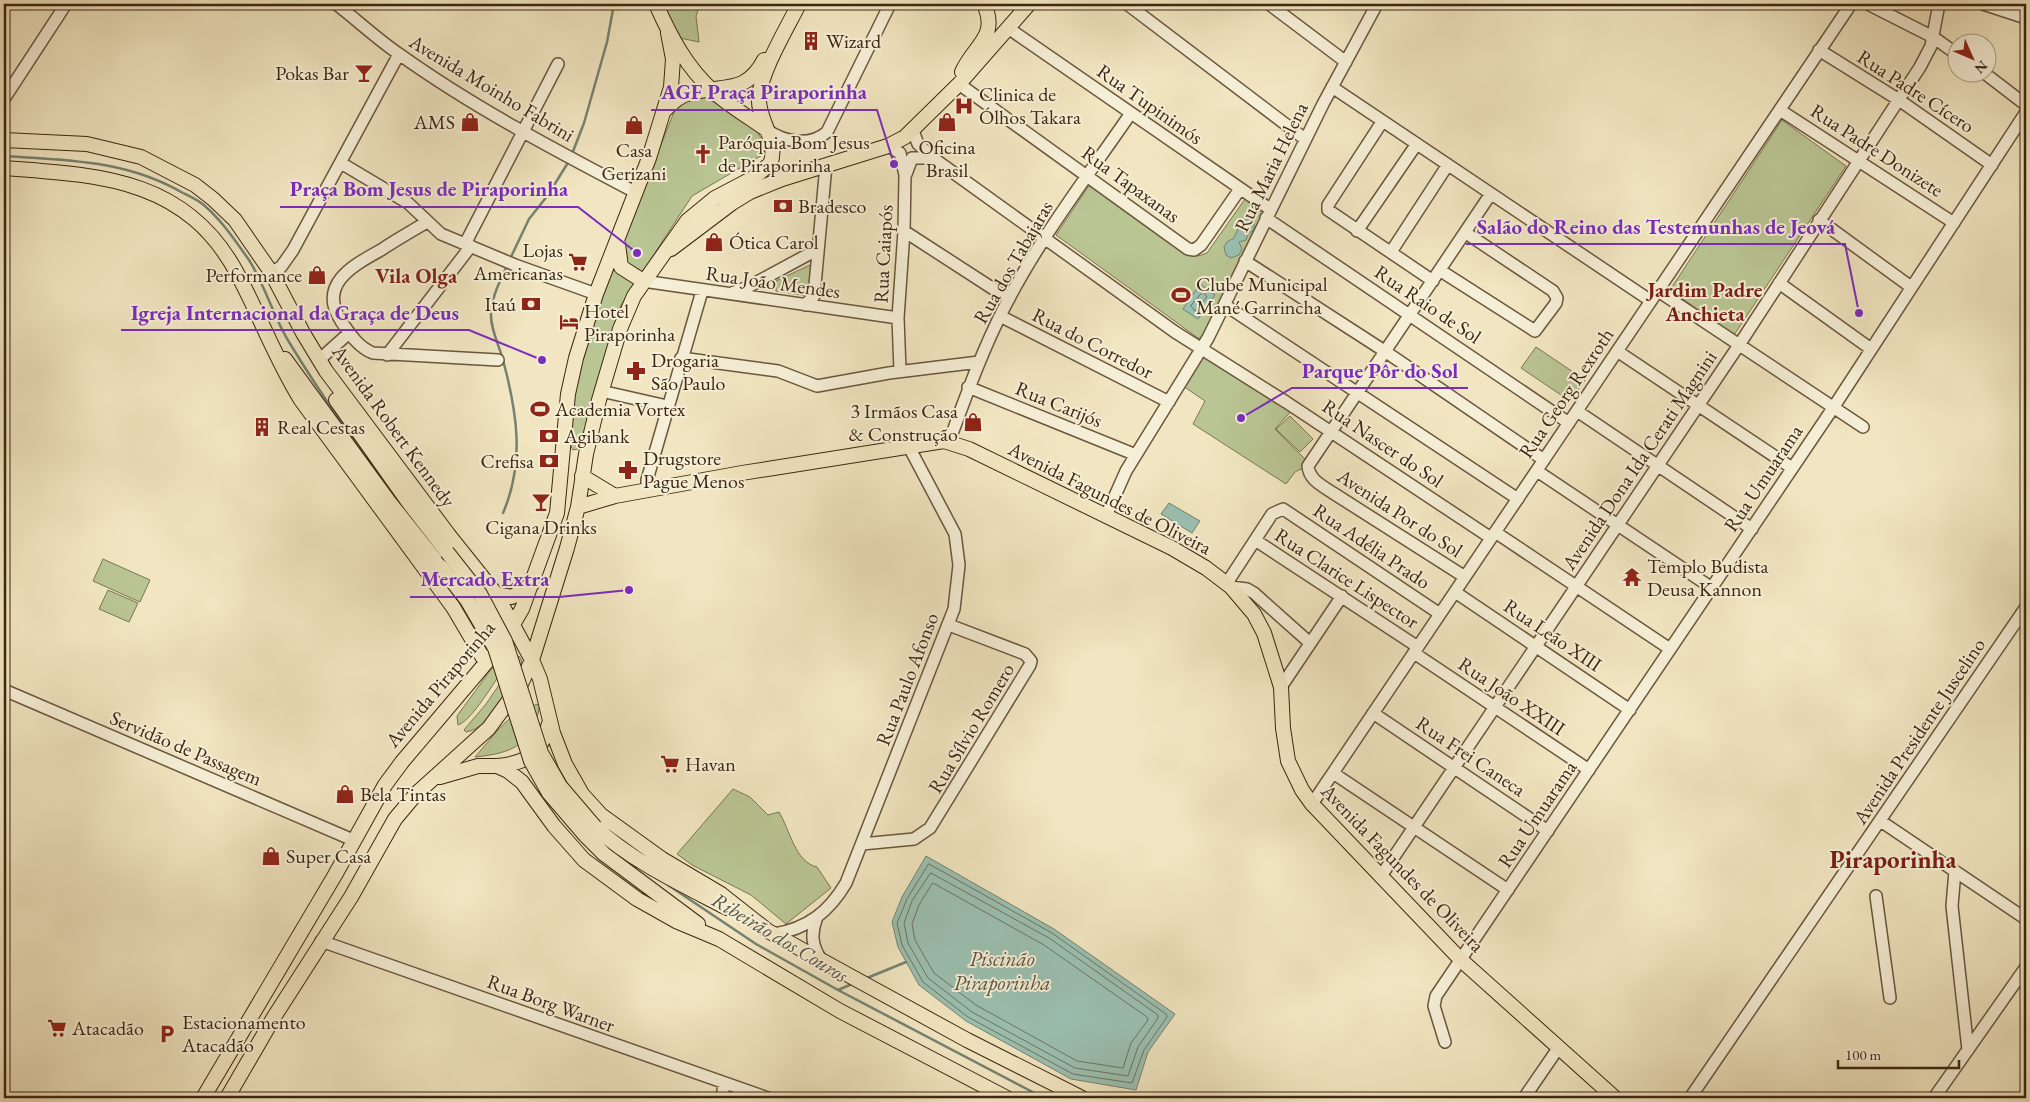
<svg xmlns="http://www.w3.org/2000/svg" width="2030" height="1102" font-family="'EB Garamond',serif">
	<rect width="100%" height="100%" fill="#f1e6c1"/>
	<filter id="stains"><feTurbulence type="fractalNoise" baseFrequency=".004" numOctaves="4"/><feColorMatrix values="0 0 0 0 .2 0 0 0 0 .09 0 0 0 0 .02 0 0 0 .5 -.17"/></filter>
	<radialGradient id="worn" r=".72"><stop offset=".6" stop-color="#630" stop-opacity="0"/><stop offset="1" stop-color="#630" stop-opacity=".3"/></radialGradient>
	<path fill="#b9c593" stroke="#7b7652" d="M 660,4 L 700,4 L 696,16 L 699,42 L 675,37 Z
		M 704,96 L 753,126 L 765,144 L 764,154 L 692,196 L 621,305 L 583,448 L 573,450 L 567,439 L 571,403 L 596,308 L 674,112 C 682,100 690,97 704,96 Z
		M 1782,120 L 1846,166 L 1734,335 L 1670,290 Z
		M 1090,184 L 1189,253 L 1198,256 L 1207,253 L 1245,199 L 1263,213 L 1201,338 L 1198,338 L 1056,235 Z
		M 812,264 L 808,296 L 776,291 L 776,281 Z
		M 1536,347 L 1585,380 L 1570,401 L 1521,368 Z
		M 1204,354 L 1294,408 L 1275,429 L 1306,460 L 1305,467 L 1295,472 L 1286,484 L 1193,424 L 1205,401 L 1183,386 Z
		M 1290,416 L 1313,439 L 1300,452 L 1276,429 Z
		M 103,559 L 150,580 L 140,602 L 93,581 Z
		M 108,590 L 138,603 L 129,622 L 99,609 Z
		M 511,642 L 515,649 C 505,665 474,720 458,725 L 457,716 Z
		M 519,656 L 522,661 C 512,683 492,728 466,732 L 464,730 L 486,704 Z
		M 540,704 C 533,744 514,753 475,757 C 493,737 511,708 540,704 Z
		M 733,789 L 750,797 L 768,815 L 779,812 C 790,830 795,862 817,867 L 831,888 L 786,924 L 751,895 L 692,865 L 677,854 Z"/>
	<path fill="#9bc0b1" stroke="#758271" d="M 1248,218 L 1254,223 L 1254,230 L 1248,234 L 1246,240 L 1239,242 L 1242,249 L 1239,255 L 1231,258 L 1226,255 L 1224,247 L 1227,242 L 1234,238 L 1241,222 Z
		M 1200,284 L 1215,295 L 1198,319 L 1183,309 Z
		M 1169,503 L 1200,521 L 1192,533 L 1161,514 Z
		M 926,856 L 1054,929 L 1175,1014 L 1148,1052 L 1136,1090 L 1071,1079 L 966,1021 L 919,985 L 898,947 L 892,922 L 902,897 Z"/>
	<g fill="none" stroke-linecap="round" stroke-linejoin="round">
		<path stroke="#6c7361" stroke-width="1" d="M 1203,292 L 1207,297 L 1195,311 L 1191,306 Z
			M 929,864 L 1052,933 L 1166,1014 L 1167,1017 L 1144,1050 L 1132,1083 L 1073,1074 L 968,1017 L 923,982 L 902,945 L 897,923 L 907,899 Z
			M 931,873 L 1049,938 L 1158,1015 L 1158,1018 L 1138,1047 L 1128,1076 L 1075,1068 L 972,1012 L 928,978 L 908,943 L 904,923 L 912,901 Z
			M 933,883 L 1044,945 L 1147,1017 L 1148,1020 L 1131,1043 L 1123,1068 L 1077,1061 L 976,1005 L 934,973 L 915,940 L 912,924 L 919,905 Z"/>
		<path stroke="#758271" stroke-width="2.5" d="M 572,154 L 584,123 L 607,42 L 614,4
			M 4,156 C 67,160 127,160 183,193 C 191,197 200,201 206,207 C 223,222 236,242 249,260 C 265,285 273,316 289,342 C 332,413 382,481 433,546
			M 510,259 L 529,219 L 548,195 L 569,161
			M 503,513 C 525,462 517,412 503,360 C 499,345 490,328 491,313 C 492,296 500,281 507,266
			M 668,885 L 756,944 L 838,990 L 1044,1098
			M 867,978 L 906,962
			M 838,990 L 852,984"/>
		<g stroke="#6a563d" stroke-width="14">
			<path id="minor" d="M 336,4 C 357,20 377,39 399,54 C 473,107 555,150 635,192
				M 1127,4 L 1305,139
				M 1269,4 L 1346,62
				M 1868,4 L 1933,37 L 1958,55
				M 1983,4 L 2026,18
				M 1008,28 L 1270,209
				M 1819,50 L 1899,100 L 1992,165
				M 1983,72 L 2026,105
				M 959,84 L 1188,249 L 1194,250 L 1201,245 L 1240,189
				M 1332,87 L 1651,301
				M 4,99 L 66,4
				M 1780,110 L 1954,223
				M 1382,122 L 1328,205 L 1328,210 L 1433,281
				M 767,130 C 784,142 810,147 827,132 L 890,4
				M 913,131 L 918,144 L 933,158 L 1175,332 L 1286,402 L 1491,538
				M 888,146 L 900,153 L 905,175 L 904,231 L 898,318 L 900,371
				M 341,163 L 408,203 L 441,234 L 515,265 L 596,294
				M 906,174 L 912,158 L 933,158
				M 1266,218 L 1569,423
				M 1819,220 L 1911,287
				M 427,222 C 412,231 396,240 381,250 C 354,265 317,284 341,321 C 350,334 358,347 373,353 L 498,360
				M 904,231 L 1009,299
				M 1357,231 L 1416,145
				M 465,244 L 558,64
				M 1391,252 L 1447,166
				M 1245,261 L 1386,352 L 1544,460
				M 1441,271 L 1535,331 L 1556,303 L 1557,298 L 1553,291 L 1466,233
				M 271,272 L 281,267 L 293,250 L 399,54
				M 643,281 L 898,318
				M 1779,283 L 1871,349
				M 1658,291 L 1863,427
				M 732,293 L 748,287 L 811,253 L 818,254
				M 805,305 L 814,296 L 826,165
				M 1225,305 L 1518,499
				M 1000,316 L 1169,402
				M 1617,351 L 1792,468
				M 387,355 L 471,246
				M 681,358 L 778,371 L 817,386 L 889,373 L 979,362
				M 319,360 L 349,333
				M 968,387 L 1136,455
				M 601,391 L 667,406
				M 1577,411 L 1752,529
				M 949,442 C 966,396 982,351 1004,308 C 1039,239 1087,177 1131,113
				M 1537,471 L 1712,588
				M 647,491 L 647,480 L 702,291
				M 1106,516 L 1126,471 L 1208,338 L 1323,104 L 1377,4
				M 1495,532 L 1670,649
				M 1255,540 L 1418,647
				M 1465,577 L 1333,493 C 1323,486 1309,480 1308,466 L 1490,195
				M 1227,583 L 1272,514 L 1283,509 L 1440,614
				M 1231,587 L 1247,589 L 1254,593 L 1310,643
				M 1455,592 L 1630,710
				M 1414,653 L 1589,770
				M 1281,687 L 1342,596
				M 4,690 L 353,840
				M 1373,713 L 1548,831
				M 1333,773 L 1508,890
				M 1312,804 L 1851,4
				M 1882,822 L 2026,919
				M 862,844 L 914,839 L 930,828 L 1030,665 L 1031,661 L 1025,654 L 949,625
				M 1955,871 L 1952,906 L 1968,1050
				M 1381,876 L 1739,345 L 1920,67 L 1931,46 L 1939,4
				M 1876,896 L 1890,998
				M 816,920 C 811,934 812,945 820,958
				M 774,934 C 807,929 829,912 846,883 L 954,609 L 959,565 L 955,534 L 908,445
				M 321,941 L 768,1098
				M 1445,1042 L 1434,1006 L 1436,996 L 1833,408 L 2026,112
				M 722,1098 L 724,1084
				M 1524,1098 L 1559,1047
				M 1690,1098 L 2026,607
				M 1934,1098 L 2026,967"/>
		</g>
		<g stroke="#3d2611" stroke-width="16">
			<path id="major" d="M 656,4 C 670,36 687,68 713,91 C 729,106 749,117 767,130
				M 962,72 C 974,45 999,37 984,4
				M 665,110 C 672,103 680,95 691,93 C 723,84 746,95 764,60
				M 4,140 L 87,144 L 141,157 L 195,185 L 213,199 L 235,220 L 271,272 L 303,333 L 326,371 L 448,534 L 496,594 L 532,660 L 540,679 L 553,733 L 565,764 L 582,794 L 601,815 L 662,859 L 721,894 L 768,931 L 967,1040 L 1082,1098
				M 4,168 C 100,175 187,178 238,275 C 260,316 276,360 301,400 L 453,607 L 486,663
				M 618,244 L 621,267 L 643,281
				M 671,249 L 732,203 L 750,192 L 782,179 L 888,146 L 905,137 L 959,84 L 1029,4
				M 285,359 L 390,503 L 441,567
				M 336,400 L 409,503 L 447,552
				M 582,476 L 615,496
				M 578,507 L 615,496 L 742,473 L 944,441 L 969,449 L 1172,548 L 1206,568 L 1231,587 L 1254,614 L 1264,633 L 1281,687 L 1283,728 L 1288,761 L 1302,790 L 1312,804 L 1461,960 L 1615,1098
				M 496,594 L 512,597 L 532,584
				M 497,766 C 529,763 541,753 550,721
				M 440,777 L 478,766 L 497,766 L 508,771 L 522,782 L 554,826 L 584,860 L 637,899 L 676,921 L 719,939 L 840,1011 L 1007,1098
				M 595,827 C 633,862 681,884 727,908
				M 585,835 L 604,854 L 698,924
				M 203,1098 L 335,875 L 385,785 L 402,762 L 501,645 L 522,609 L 557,513 L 568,394 L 576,358 L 596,294 L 649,158 L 671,87 L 673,59 L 668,33
				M 227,1098 L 274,1017 L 351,897 L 395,819 L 416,794 L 489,728 L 521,684 L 532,660 L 567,548 L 578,507 L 586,454 L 599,400 L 620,329 L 634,296 L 687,221 L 715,198 L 753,178 L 770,164 C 780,141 757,120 759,97 C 761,71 787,28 799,4"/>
		</g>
		<use href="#minor" stroke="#f6efd7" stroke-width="11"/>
		<use href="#major" stroke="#f1e6c1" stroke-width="14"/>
		<g stroke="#3d2611" stroke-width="16" stroke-linecap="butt">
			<path id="major-bridge" d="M 447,552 L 480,594 L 505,641 L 541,753 L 560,786 L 595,827
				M 441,567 L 467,600 L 495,648 L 531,761 L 549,793 L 585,835"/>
		</g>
		<use href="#major-bridge" stroke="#f1e6c1" stroke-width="14"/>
	</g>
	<defs>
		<g id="building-bare" transform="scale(1.5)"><path d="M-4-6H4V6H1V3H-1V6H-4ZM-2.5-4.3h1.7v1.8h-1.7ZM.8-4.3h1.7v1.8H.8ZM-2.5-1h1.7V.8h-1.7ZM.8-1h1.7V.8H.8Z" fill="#8f2418" stroke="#f6efd7" stroke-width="2.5" paint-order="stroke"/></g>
		<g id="bar-bare" transform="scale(1.5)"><path d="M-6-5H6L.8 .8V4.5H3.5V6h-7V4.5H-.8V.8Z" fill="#8f2418" stroke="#f6efd7" stroke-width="2.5" paint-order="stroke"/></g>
		<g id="hospital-bare" transform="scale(1.5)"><path d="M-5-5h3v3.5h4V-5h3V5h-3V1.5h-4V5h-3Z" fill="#8f2418" stroke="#f6efd7" stroke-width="2.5" paint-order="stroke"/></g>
		<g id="shop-bare" transform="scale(1.5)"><path d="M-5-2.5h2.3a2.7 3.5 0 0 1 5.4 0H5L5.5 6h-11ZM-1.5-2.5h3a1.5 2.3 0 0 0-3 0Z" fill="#8f2418" stroke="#f6efd7" stroke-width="2.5" paint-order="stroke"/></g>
		<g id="church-bare" transform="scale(1.5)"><path d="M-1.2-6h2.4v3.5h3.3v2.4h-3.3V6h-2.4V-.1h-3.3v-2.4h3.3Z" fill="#8f2418" stroke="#f6efd7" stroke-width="2.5" paint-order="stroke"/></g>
		<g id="bank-bare" transform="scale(1.5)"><path d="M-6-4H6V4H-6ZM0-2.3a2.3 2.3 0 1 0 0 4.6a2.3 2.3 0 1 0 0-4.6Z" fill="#8f2418" stroke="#f6efd7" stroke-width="2.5" paint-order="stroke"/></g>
		<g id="supermarket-bare" transform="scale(1.5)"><path d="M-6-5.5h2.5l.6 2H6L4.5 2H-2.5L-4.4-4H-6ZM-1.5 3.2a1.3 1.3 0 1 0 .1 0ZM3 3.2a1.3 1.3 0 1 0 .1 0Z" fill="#8f2418" stroke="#f6efd7" stroke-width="2.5" paint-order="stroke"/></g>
		<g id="stadium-bare" transform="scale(1.5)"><path d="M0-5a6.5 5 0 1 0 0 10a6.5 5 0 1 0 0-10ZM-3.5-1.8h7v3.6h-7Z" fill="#8f2418" stroke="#f6efd7" stroke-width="2.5" paint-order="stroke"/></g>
		<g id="hotel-bare" transform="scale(1.5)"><path d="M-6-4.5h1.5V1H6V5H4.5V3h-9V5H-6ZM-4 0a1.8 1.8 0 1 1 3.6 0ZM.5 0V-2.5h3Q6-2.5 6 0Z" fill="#8f2418" stroke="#f6efd7" stroke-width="2.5" paint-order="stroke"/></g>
		<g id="pharmacy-bare" transform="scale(1.5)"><path d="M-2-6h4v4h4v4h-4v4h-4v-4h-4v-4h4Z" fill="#8f2418" stroke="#f6efd7" stroke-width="2.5" paint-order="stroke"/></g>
		<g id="temple-bare" transform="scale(1.5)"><path d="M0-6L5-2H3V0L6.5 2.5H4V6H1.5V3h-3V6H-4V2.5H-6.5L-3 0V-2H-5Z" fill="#8f2418" stroke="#f6efd7" stroke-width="2.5" paint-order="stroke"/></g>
		<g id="parking-bare" transform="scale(1.5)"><path d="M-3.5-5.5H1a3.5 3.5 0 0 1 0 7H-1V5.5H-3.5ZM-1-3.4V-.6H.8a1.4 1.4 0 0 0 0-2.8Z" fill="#8f2418" stroke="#f6efd7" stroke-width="2.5" paint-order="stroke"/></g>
	</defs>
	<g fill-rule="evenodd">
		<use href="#building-bare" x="811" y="41"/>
		<use href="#bar-bare" x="364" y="73"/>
		<use href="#hospital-bare" x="964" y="106"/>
		<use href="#shop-bare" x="470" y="122"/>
		<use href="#shop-bare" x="947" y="122"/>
		<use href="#shop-bare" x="634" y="125"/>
		<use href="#church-bare" x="703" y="154"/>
		<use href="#bank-bare" x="783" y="206"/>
		<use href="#shop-bare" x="714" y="242"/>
		<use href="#supermarket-bare" x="578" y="262"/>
		<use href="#shop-bare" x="317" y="275"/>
		<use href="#stadium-bare" x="1181" y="295"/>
		<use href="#bank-bare" x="531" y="304"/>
		<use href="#hotel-bare" x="569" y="322"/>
		<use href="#pharmacy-bare" x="636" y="371"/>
		<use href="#stadium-bare" x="540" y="409"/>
		<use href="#shop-bare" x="973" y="422"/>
		<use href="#building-bare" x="262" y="427"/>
		<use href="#bank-bare" x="549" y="436"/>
		<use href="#bank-bare" x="549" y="461"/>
		<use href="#pharmacy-bare" x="628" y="470"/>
		<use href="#bar-bare" x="541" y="502"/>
		<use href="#temple-bare" x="1632" y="577"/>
		<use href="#supermarket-bare" x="670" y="764"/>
		<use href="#shop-bare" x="345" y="794"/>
		<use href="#shop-bare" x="271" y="856"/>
		<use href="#supermarket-bare" x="57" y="1028"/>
		<use href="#parking-bare" x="167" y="1034"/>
	</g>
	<g text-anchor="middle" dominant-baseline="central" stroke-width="4" stroke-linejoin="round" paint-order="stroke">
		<g font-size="20" fill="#3d2611" stroke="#f6efd7" text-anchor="start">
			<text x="826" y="41">Wizard</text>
			<text x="349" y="73" text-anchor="end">Pokas Bar</text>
			<text x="979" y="94">Clinica de<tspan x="979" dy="23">Ólhos Takara</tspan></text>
			<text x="455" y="122" text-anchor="end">AMS</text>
			<text x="718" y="142">Paróquia Bom Jesus<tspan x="718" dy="23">de Piraporinha</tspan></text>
			<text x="947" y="147" text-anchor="middle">Oficina<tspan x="947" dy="23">Brasil</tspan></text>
			<text x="634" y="150" text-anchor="middle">Casa<tspan x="634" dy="23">Gerizani</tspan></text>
			<text x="798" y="206">Bradesco</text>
			<text x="729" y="242">Ótica Carol</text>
			<text x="563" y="250" text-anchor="end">Lojas<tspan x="563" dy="23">Americanas</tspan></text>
			<text x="302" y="275" text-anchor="end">Performance</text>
			<text x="1196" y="284">Clube Municipal<tspan x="1196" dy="23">Mané Garrincha</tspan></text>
			<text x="516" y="304" text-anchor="end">Itaú</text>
			<text x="584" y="311">Hotel<tspan x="584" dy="23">Piraporinha</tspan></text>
			<text x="651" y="360">Drogaria<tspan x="651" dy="23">São Paulo</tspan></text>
			<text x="555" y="409">Academia Vortex</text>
			<text x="958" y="411" text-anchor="end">3 Irmãos Casa<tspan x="958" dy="23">&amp; Construção</tspan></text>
			<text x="277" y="427">Real Cestas</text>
			<text x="564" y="436">Agibank</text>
			<text x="643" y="458">Drugstore<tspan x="643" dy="23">Pague Menos</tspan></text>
			<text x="534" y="461" text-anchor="end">Crefisa</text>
			<text x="541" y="527" text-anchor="middle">Cigana Drinks</text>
			<text x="1647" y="566">Templo Budista<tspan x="1647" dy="23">Deusa Kannon</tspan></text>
			<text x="685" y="764">Havan</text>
			<text x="360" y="794">Bela Tintas</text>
			<text x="286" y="856">Super Casa</text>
			<text x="182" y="1022">Estacionamento<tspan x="182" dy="23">Atacadão</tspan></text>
			<text x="72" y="1028">Atacadão</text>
		</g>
		<g font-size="20" fill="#3d2611" stroke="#f6efd7">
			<text transform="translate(492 88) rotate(31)">Avenida Moinho Fabrini</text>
			<text transform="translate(1916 91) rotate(33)">Rua Padre Cícero</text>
			<text transform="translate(1150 104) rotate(35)">Rua Tupinimós</text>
			<text transform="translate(1877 150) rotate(33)">Rua Padre Donizete</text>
			<text transform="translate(1271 167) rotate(-64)">Rua Maria Helena</text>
			<text transform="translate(1131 184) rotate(36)">Rua Tapaxanas</text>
			<text transform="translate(883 254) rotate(-87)">Rua Caiapós</text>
			<text transform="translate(1013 262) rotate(-60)">Rua dos Tabajaras</text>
			<text transform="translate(773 282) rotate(8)">Rua João Mendes</text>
			<text transform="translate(1428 304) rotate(34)">Rua Raio de Sol</text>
			<text transform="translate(1093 343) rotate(27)">Rua do Corredor</text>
			<text transform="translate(1566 393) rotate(-56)">Rua Georg Rexroth</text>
			<text transform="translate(1059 404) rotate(22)">Rua Carijós</text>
			<text transform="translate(394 426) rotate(54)">Avenida Robert Kennedy</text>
			<text transform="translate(1383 443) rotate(34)">Rua Nascer do Sol</text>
			<text transform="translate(1639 460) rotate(-56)">Avenida Dona Ida Cerati Magnini</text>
			<text transform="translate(1763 478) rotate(-56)">Rua Umuarama</text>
			<text transform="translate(1110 498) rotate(27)">Avenida Fagundes de Oliveira</text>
			<text transform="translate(1400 513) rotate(33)">Avenida Por do Sol</text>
			<text transform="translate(1372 546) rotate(34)">Rua Adélia Prado</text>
			<text transform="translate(1347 578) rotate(33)">Rua Clarice Lispector</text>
			<text transform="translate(1553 635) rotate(34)">Rua Leão XIII</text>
			<text transform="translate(907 679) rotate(-69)">Rua Paulo Afonso</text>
			<text transform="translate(440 684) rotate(-50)">Avenida Piraporinha</text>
			<text transform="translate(1512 696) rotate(34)">Rua João XXIII</text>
			<text transform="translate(971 728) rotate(-59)">Rua Sílvio Romero</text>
			<text transform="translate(1919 731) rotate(-56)">Avenida Presidente Juscelino</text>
			<text transform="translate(186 748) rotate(23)">Servidão de Passagem</text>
			<text transform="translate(1471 756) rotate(34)">Rua Frei Caneca</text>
			<text transform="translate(1537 814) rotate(-56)">Rua Umuarama</text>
			<text transform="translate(1403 868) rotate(46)">Avenida Fagundes de Oliveira</text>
			<text transform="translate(551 1003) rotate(20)">Rua Borg Warner</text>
		</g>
		<g font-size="21" font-weight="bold" fill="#7a1f14" stroke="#f6efd7">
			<text x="416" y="275">Vila Olga</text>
			<text x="1705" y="289">Jardim Padre<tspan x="1705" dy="24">Anchieta</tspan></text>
		</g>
		<g font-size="21" font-style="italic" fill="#595441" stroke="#f6efd7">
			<text transform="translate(780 937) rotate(31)">Ribeirão dos Couros</text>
			<text x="1002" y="958">Piscinão<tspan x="1002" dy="24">Piraporinha</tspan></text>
		</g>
		<g font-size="25" font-weight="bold" fill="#7a1f14" stroke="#f6efd7">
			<text x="1893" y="859">Piraporinha</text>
		</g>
	</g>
	<path fill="none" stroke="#7b2cbf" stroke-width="2" d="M894 164L877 110H651M637 253L578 207H280M1859 313L1845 244H1466M542 360L469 330H121M1241 418L1292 388H1468M629 590L559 597H410"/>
	<g fill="#7b2cbf" stroke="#f6efd7" stroke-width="2">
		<circle cx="894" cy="164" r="5"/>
		<circle cx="637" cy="253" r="5"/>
		<circle cx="1859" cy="313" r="5"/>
		<circle cx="542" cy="360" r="5"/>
		<circle cx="1241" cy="418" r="5"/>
		<circle cx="629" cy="590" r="5"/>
	</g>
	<g font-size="21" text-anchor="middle" font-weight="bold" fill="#7b2cbf" stroke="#f6efd7" stroke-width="4" stroke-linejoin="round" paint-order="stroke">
		<text x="764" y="99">AGF Praça Piraporinha</text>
		<text x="429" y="196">Praça Bom Jesus de Piraporinha</text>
		<text x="1656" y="234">Salão do Reino das Testemunhas de Jeová</text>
		<text x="295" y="320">Igreja Internacional da Graça de Deus</text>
		<text x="1380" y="378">Parque Pôr do Sol</text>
		<text x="485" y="586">Mercado Extra</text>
	</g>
	<rect width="2030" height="1102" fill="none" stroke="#f1e6c1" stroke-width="20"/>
	<rect x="5" y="5" width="2020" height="1092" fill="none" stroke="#3d2611" stroke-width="2.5"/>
	<rect x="10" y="10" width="2010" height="1082" fill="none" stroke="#3d2611"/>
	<g transform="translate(1972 58) rotate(135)"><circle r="24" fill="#f6efd7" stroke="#ac9f88"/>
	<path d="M0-4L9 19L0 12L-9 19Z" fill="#8f2418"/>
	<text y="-8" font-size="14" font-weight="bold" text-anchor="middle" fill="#3d2611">N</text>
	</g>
	<path d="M1838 1060v8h121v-8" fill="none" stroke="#3d2611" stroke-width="2.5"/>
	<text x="1845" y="1060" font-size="15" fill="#3d2611" stroke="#f6efd7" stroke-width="4" paint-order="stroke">100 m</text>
	<rect width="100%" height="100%" filter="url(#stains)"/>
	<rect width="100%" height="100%" fill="url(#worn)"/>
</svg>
